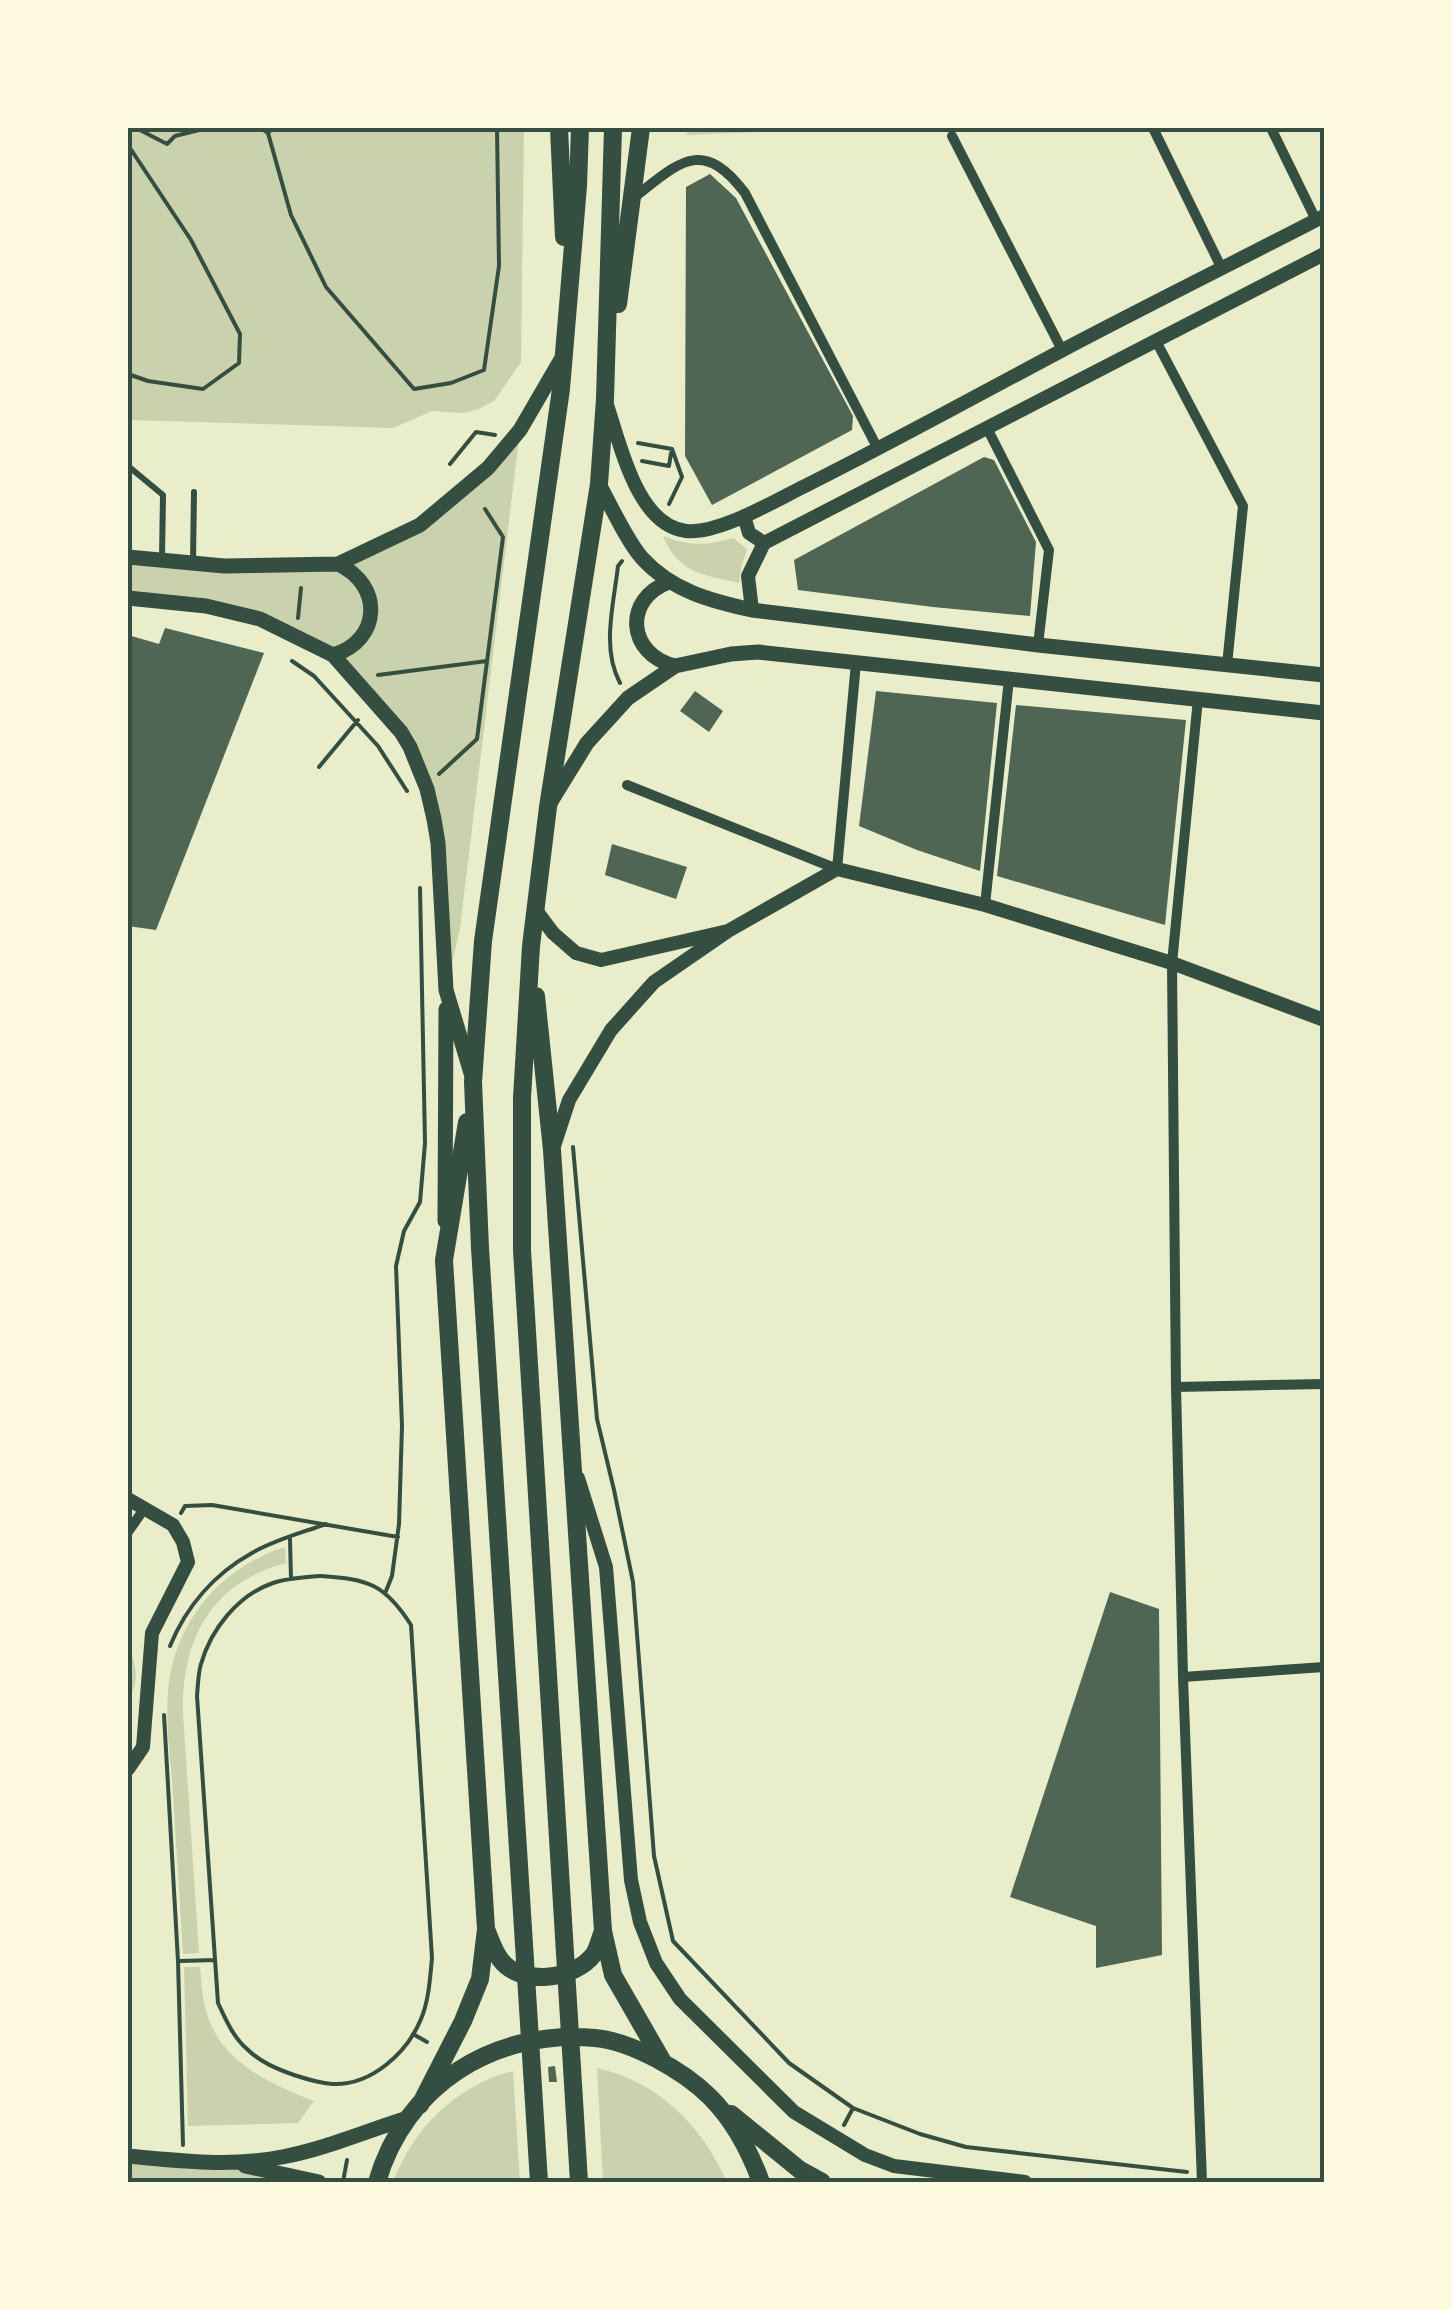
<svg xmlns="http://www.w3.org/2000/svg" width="1452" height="2310" font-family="'Titillium Web',sans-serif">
	<rect width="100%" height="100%" fill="#e9edc9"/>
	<path fill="#cad2ad" d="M 128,128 L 524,128 L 521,362 L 494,401 L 479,409 L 463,413 L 432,411 L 393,428 L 128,420 Z
		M 688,128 L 856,128 L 687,135 Z
		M 520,430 L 460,928 L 446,990 L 438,843 L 410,747 L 333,655 L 260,619 L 128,598 L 128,557 L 338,564 L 420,525 Z
		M 663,536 C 689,546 707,546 733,538 L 747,549 L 741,568 L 739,583 C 704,575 678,573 663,536 Z
		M 285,1547 L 286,1563 C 210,1583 181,1641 183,1714 L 199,1953 L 183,1954 C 180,1900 176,1847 173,1793 C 171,1760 165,1726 168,1693 C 173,1624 219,1568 285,1547 Z
		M 128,1655 L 132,1656 C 142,1684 130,1687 128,1711 C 127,1725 131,1739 128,1752 Z
		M 184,1967 L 200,1967 C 202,1983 202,1999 207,2014 C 222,2063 271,2084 314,2101 L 298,2123 L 188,2126 Z
		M 597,2068 C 659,2082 702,2126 727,2182 L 603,2182 Z
		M 513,2071 L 520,2182 L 393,2182 C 413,2129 456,2085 513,2071 Z
		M 128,2156 L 230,2162 L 319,2182 L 128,2182 Z"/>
	<path fill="#4f6655" d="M 710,174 L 736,198 L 853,416 L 852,430 L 712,505 L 685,456 L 686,187 Z
		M 984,457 L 994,460 L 1036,542 L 1030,616 L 933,607 L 798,590 L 794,560 Z
		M 165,628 L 264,653 L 156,930 L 128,926 L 128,635 L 159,644 Z
		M 695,691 L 723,711 L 709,732 L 680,711 Z
		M 876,691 L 997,703 L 980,871 L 917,850 L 859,826 Z
		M 1016,705 L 1186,720 L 1165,925 L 997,876 Z
		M 612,844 L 687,867 L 676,899 L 605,875 Z
		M 1110,1592 L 1159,1609 L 1162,1955 L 1096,1968 L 1096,1926 L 1010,1897 Z
		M 555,2066 L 557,2082 L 549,2082 L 548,2067 Z"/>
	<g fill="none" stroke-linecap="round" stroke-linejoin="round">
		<path stroke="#344e41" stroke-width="4" d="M 136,128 L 167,144 L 175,136 L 207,128
			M 261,128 L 268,133 L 273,128
			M 268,133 L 291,215 L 326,287 L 414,389 L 451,383 L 484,370 L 499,266 L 497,128
			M 128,145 L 191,240 L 240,334 L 239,363 L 203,389 L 148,381 L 128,374
			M 638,443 L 672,449
			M 642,461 L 669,466 L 671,453
			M 450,464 L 476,432 L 495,435
			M 669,504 L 682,477 L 672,449
			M 298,618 L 301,588
			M 292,661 L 314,676 L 378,746 L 407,791
			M 378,675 L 487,661
			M 620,683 C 601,648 614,603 618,566 L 622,561
			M 319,767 L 358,720
			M 439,774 L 477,739 L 503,537 L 485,509
			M 573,1147 L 597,1419 L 614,1490 L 633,1582 L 654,1856 L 673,1941 L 789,2063 L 853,2108 L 920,2134 L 966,2147 L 1187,2172
			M 181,1513 L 185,1506 L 212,1505 L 398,1537
			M 290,1539 L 291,1579
			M 321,1576 C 368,1579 385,1584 411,1625 L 432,1958 C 430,1978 429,2000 421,2019 C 407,2053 371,2086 332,2084 C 319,2083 306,2079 294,2075 C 277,2069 260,2062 247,2049 C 233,2037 226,2020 218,2003 L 197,1696 C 198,1685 198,1674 201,1664 C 211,1629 238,1595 273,1583 C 288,1578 305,1577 321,1576 Z
			M 386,1591 L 392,1576 L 399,1524 L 402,1426 L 396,1266 L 404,1231 L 420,1202 L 425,1143 L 420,888
			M 170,1646 C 186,1607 214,1574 252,1553 C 274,1540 301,1533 326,1524
			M 164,1715 L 178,1961 L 183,2145
			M 180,1961 L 215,1960
			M 413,2034 L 427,2042
			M 844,2125 L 853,2108
			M 343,2182 L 347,2160"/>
		<path stroke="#344e41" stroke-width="6" d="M 128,466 L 163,495 L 162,559
			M 193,562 L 194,492"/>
		<path stroke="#344e41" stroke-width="10" d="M 1153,128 L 1222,269
			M 1271,128 L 1316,220
			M 952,136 L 1062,350
			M 632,199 C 678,164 701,135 745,193 L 878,449
			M 1156,341 L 1243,506 L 1227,665
			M 987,428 L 1049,550 L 1038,645
			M 1198,699 L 1172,963 L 1176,1387 L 1183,1677 L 1202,2182
			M 627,785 L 837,869 L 856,663
			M 985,905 L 1009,679
			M 1176,1387 L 1324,1384
			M 128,1532 L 144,1509
			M 1183,1677 L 1324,1667"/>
		<path stroke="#344e41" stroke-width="14" d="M 606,402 C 620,442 636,525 686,531 C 718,535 776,500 805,486 C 891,443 976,396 1061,351 C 1148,305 1237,261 1324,216
			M 744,516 L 749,533 L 764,543
			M 752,610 L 748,576 L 764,543 L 1324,254
			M 535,909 L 553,933 L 576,953 L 601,960 L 728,931 L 654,982 L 611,1030 L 569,1100 L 553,1149
			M 728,931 L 837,869 L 985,905 L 1172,963 L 1324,1020
			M 578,1478 L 606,1567 L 631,1880 L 640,1922 L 656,1963 L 680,1999 L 794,2112 L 865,2155 L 894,2166 L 1025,2182
			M 128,1499 L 173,1525 L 183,1542 L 188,1562 L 152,1633 L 143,1747 L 128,1769"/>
		<path stroke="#344e41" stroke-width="15" d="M 599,484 C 611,506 627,541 642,558 C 672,591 711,601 752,610 L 1038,645 L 1324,675
			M 128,557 L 224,566 L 338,564 L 420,525 L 488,468 L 520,430 L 563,356
			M 669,582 C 623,599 627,654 675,666
			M 128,598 L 206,606 L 260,619 L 333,655 L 401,732 L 410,747 L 427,789 L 434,819 L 438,843 L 446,990 L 471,1073
			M 333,655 C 382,640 383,585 338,564
			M 550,803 L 587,743 L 628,698 L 675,666 L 731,654 L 758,652 L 1324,713
			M 445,1221 L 446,1009
			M 128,2156 C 178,2161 232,2167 282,2157 C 325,2149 366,2131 408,2118
			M 245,2166 L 319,2182"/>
		<path stroke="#344e41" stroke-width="18" d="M 559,128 L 564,237
			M 618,304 L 641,128
			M 536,996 L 552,1150 L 603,1931 L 613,1975 L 663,2062
			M 486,1929 C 490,1939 494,1951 500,1959 C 520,1987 575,1980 594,1954 C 598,1948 600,1938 603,1931
			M 420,2105 L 463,2021 L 480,1979 L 486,1929 L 444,1260 L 467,1122
			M 731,2114 L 800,2170 L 822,2182
			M 377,2182 C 405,2085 494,2029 595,2038 C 631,2041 684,2071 710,2097 C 733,2120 750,2152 761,2182
			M 539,2182 L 480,1248 L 473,1082 L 483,941 L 561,389 L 578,186 L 580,128
			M 579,2182 L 522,1250 L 522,1098 L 531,946 L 548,807 L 599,484 L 605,399 L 613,128"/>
	</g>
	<rect width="1452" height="2310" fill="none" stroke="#fefae0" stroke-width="260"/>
	<rect x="130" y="130" width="1192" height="2050" fill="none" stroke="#344e41" stroke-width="4"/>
</svg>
